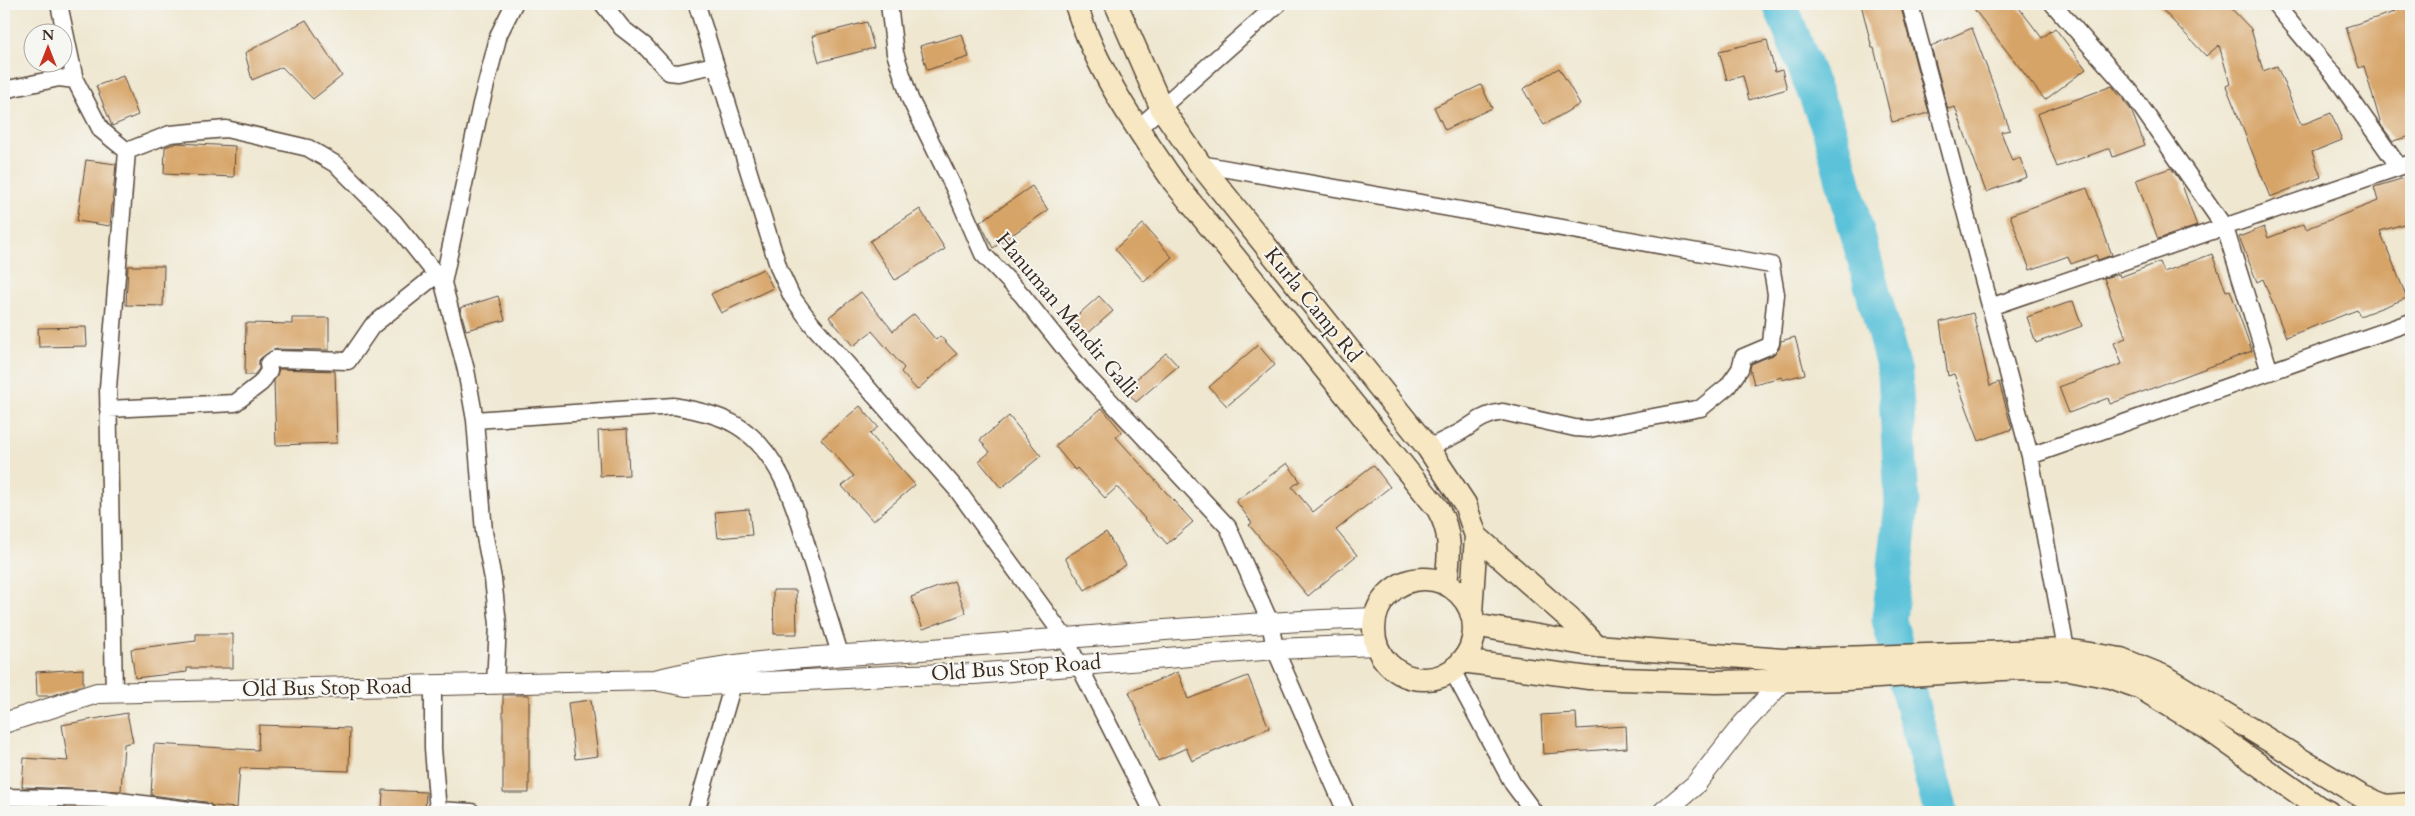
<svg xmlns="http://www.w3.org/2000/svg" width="2415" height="816" font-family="Cardo,serif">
	<rect width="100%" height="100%" fill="#f6f6f2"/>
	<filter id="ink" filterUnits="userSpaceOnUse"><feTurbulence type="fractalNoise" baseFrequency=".02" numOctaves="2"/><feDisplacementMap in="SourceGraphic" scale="10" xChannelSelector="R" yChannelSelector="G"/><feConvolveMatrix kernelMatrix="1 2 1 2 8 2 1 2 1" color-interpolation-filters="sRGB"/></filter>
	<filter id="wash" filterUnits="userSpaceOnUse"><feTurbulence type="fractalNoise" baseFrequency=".0096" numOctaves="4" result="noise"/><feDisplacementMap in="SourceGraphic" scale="20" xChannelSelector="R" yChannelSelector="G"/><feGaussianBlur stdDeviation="1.12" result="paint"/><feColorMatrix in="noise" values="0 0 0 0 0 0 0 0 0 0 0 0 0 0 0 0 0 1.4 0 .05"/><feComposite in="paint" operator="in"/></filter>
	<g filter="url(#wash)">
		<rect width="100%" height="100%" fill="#efe7d0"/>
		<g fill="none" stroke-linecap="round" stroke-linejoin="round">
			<path stroke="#5bc2d9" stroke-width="35" d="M 1780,4 L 1830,132 L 1895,373 L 1902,503 L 1889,620 L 1941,812"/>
		</g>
		<g id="blocks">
			<path fill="#d7a467" d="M 1861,4 L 1900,4 L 1929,113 L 1892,122 L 1874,48 L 1872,48 Z
				M 1970,4 L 2016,4 L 2042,38 L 2055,28 L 2086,69 L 2045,100 Z
				M 2157,4 L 2227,4 L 2251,29 L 2263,71 L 2277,66 L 2301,125 L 2331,113 L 2342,140 L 2312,152 L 2321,177 L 2270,197 L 2226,86 L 2230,84 L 2219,45 L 2206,56 Z
				M 2387,4 L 2411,4 L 2411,136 L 2393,141 L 2381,125 L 2364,66 L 2359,68 L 2346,27 L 2395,12 Z
				M 306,20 L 342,76 L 313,99 L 282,67 L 252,80 L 245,53 Z
				M 867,22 L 874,48 L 819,62 L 812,36 Z
				M 1972,28 L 2010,130 L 2001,132 L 2012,161 L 2020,158 L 2027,177 L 1986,192 L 1955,107 L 1948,109 L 1931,46 Z
				M 962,34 L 969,57 L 927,70 L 920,46 Z
				M 1767,40 L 1775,72 L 1782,70 L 1787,89 L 1749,100 L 1743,76 L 1727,80 L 1719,51 Z
				M 1559,68 L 1580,104 L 1544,125 L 1523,89 Z
				M 123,76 L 138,115 L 112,126 L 96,86 Z
				M 1481,85 L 1492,108 L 1445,130 L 1434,107 Z
				M 2112,86 L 2131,110 L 2145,145 L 2113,157 L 2110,148 L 2057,167 L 2037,114 Z
				M 177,143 L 235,146 L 234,177 L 164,174 L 165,147 Z
				M 86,160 L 116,164 L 110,226 L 77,221 Z
				M 2171,168 L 2181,182 L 2197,226 L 2158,239 L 2136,180 Z
				M 2411,176 L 2411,222 L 2380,231 L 2407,298 L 2360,316 L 2357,310 L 2286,337 L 2263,279 L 2257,282 L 2239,237 L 2264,227 L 2268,238 L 2304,224 L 2306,229 L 2378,201 L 2374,187 Z
				M 1032,186 L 1048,210 L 993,248 L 980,222 Z
				M 2087,188 L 2112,255 L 2098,260 L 2096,255 L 2071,264 L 2068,256 L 2030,270 L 2010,215 Z
				M 920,209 L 945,249 L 895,280 L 870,241 Z
				M 1143,224 L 1172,257 L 1144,282 L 1115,249 Z
				M 2212,254 L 2226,291 L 2230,290 L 2252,351 L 2110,404 L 2108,398 L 2069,413 L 2059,387 L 2122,364 L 2114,343 L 2126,338 L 2104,278 L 2119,274 L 2120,277 L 2160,262 L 2164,272 Z
				M 128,266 L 164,266 L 163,306 L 126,305 Z
				M 763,269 L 773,288 L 721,313 L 711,294 Z
				M 861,292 L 893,331 L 914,314 L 936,340 L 940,336 L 957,354 L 917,390 L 901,372 L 904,368 L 872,331 L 853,346 L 829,317 Z
				M 498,296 L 505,320 L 466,330 L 460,308 Z
				M 1099,296 L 1113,311 L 1084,337 L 1070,322 Z
				M 2073,301 L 2082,326 L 2036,343 L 2027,317 Z
				M 1973,313 L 1990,386 L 1999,382 L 2012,429 L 1979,441 L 1954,374 L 1948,376 L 1940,322 Z
				M 292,318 L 329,318 L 329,350 L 275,349 L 259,360 L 259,369 L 254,375 L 245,375 L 246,323 L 292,324 Z
				M 86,327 L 87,346 L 39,347 L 38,328 Z
				M 1795,337 L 1805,374 L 1782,380 L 1782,377 L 1754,384 L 1750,369 L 1751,364 L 1773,355 L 1779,349 L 1781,341 Z
				M 1258,345 L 1275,365 L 1227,406 L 1209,387 Z
				M 1166,353 L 1178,366 L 1136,402 L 1125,389 Z
				M 279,369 L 335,371 L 337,443 L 276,445 L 274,381 Z
				M 860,406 L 878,427 L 870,434 L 915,485 L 873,521 L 842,486 L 854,476 L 821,439 Z
				M 1102,408 L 1122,432 L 1116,437 L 1193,522 L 1167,544 L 1117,487 L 1105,498 L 1077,468 L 1075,470 L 1055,446 Z
				M 1009,416 L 1041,456 L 1001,488 L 979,461 L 990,452 L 980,440 Z
				M 627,429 L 629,475 L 600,476 L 598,431 Z
				M 1287,463 L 1300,481 L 1292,487 L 1313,512 L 1373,465 L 1390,487 L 1336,530 L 1357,555 L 1308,596 L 1249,525 L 1252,523 L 1236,501 Z
				M 749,509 L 752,535 L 718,538 L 715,512 Z
				M 1106,532 L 1126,565 L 1085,590 L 1065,558 Z
				M 954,581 L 966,613 L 923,629 L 911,597 Z
				M 773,590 L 796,590 L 797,634 L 774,634 Z
				M 196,634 L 233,634 L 233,668 L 187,668 L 187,672 L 135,678 L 131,649 L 196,641 Z
				M 83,669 L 83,685 L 50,696 L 37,696 L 36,672 Z
				M 1178,672 L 1188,699 L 1248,676 L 1269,728 L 1192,761 L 1186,748 L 1158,761 L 1129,692 Z
				M 503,695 L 529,695 L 529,793 L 503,793 Z
				M 591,700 L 598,756 L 575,759 L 568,703 Z
				M 127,713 L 133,742 L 124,744 L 121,791 L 22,787 L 24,758 L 68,761 L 62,725 Z
				M 1576,713 L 1577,729 L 1626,726 L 1627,748 L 1543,754 L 1541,715 Z
				M 259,725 L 350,728 L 349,771 L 240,768 L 237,808 L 213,806 L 206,802 L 151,795 L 154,744 L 258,750 Z
				M 383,790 L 426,792 L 425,812 L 382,812 Z
				M 43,808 L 66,808 L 66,812 L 43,812 Z"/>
		</g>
	</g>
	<g filter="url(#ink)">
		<use href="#blocks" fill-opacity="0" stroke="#564639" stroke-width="1"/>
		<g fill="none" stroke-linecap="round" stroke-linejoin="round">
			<g stroke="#564639" stroke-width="19">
				<path id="minor" d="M 59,4 L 75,80
					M 603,4 L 622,28 L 644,45 L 669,72 L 678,73 L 714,65
					M 889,4 L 895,53 L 910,99 L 955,190 L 983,254 L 1022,295 L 1084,373 L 1228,527 L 1270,622 L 1275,649 L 1346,812
					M 1910,4 L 2030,456 L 2068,660
					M 2053,4 L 2130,91 L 2225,228 L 2270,372
					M 2275,4 L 2334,75 L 2399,167
					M 697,5 L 779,269 L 792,297 L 811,323 L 958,491 L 1065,638 L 1153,812
					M 4,90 L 59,78 L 75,80 L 101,130 L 127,151 L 170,134 L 226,129 L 308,148 L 337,165 L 394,222 L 443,283 L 481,104 L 499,34 L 514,4
					M 1137,129 L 1278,4
					M 1200,164 L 1771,265 L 1776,294 L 1771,343 L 1769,346 L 1743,357 L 1740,369 L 1728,386 L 1701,408 L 1589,429 L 1575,428 L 1503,412 C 1486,414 1477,421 1464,430 C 1452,437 1440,442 1428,448
					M 443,283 L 466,370 L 475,420 L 484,532 L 493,579 L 498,624 L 495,685
					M 1990,307 L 2411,163
					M 108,409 L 235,403 L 261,383 L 269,371 L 268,364 L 275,359 L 348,361 L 372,326 L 436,275
					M 475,420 L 674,406 C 695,410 717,414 736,425 C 783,453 797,514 812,563 C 821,593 831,624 840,654
					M 2030,456 L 2411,322
					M 1452,670 L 1513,784 L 1534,812
					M 433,686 L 433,748 L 438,812
					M 114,692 L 108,388 L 127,151
					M 4,797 L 104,799 L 205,812
					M 438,810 L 472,812
					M 696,812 L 733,684"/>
			</g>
			<g stroke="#564639" stroke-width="22">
				<path id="tertiary" d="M 660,681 L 686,686 L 907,675 L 974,674 L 1275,649 L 1377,645
					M 4,723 L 97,693 L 655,680 C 737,659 823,657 907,651 C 1063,639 1218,623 1375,618
					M 1663,812 L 1695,785 L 1743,724 L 1782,682 L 1783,669"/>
			</g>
			<g stroke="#564639" stroke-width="25">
				<path id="secondary" d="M 1076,4 C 1094,66 1137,129 1174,182 L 1438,509 C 1453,535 1449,556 1446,584
					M 1116,4 L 1162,109 L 1200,164 L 1428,448 L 1465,504 L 1476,536 L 1471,613
					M 1476,536 L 1571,620 L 1596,646
					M1374 629a50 50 0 1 1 100 0a50 50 0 1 1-100 0Z
					M 1474,625 L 1596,646 L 1783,660 L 2066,650 L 2121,659 L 2163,676 L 2361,796 L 2386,806 L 2411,804
					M 1462,661 L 1589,678 L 1716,682 L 1847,679 L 2018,668 L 2069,669 L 2111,677 L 2141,688 L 2207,728 L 2318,807 L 2328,812"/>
			</g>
			<use href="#minor" stroke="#fff" stroke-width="16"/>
			<use href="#tertiary" stroke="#fff" stroke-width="20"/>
			<use href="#secondary" stroke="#f7e8c3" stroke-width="22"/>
		</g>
	</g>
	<g text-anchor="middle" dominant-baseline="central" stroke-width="4" stroke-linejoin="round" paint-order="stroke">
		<g font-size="21" fill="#3b2a1e" stroke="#f6f6f2">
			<text transform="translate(1313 305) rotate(51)">Kurla Camp Rd</text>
			<text transform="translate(1067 315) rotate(50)">Hanuman Mandir Galli</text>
			<text transform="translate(1016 668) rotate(-4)">Old Bus Stop Road</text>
			<text transform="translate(327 688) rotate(-1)">Old Bus Stop Road</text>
		</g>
	</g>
	<rect width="2415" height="816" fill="none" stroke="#f6f6f2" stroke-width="20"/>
	<g transform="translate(48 48)"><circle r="24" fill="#f6f6f2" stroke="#aba49d"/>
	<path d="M0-4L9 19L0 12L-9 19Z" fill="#c8321e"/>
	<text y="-8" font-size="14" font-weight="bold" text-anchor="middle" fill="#3b2a1e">N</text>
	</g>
</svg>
